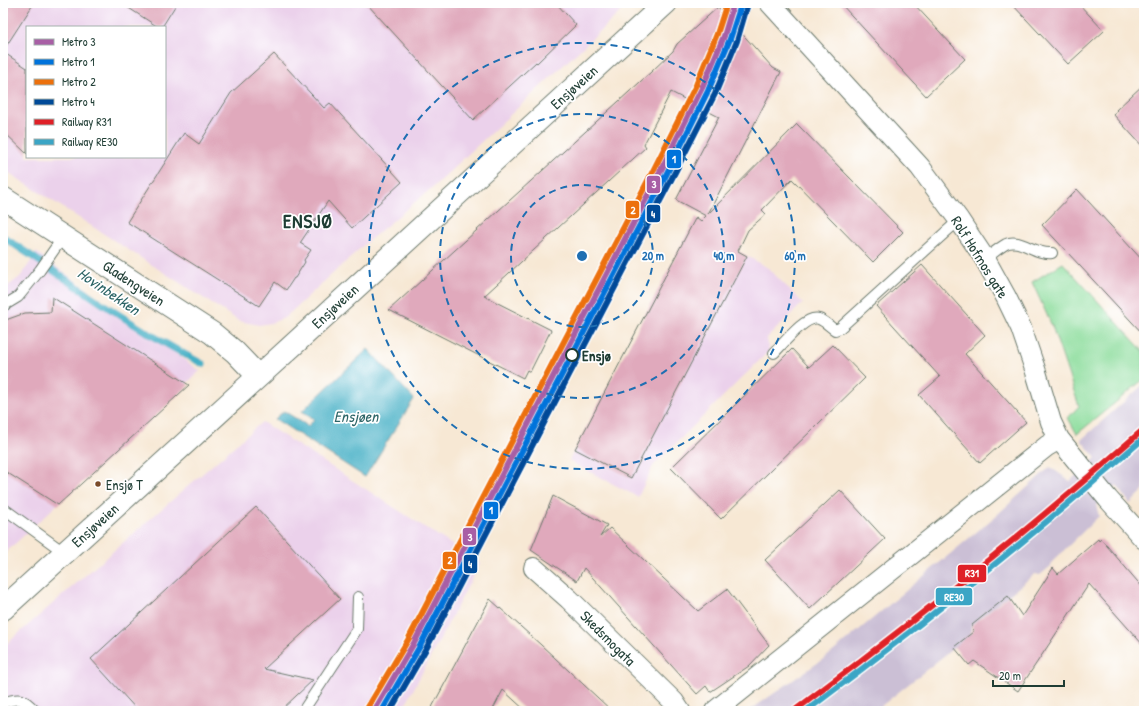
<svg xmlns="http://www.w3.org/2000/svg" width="1147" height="714" font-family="'Patrick Hand',sans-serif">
	<rect width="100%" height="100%" fill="#fff"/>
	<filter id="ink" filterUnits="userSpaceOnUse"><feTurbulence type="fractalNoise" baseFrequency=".025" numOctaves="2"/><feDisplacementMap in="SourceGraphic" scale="8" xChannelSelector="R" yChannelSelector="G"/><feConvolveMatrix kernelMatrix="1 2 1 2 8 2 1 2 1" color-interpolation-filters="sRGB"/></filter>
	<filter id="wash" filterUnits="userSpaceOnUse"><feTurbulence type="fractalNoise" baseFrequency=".012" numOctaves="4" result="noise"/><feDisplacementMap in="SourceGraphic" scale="16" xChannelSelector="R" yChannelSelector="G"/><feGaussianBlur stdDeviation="0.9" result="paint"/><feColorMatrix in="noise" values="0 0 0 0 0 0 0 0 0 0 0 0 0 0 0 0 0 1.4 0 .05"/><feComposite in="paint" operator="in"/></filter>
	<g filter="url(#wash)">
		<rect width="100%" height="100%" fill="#f7e8d4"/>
		<path fill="#ebd1eb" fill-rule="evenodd" d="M 3,3 L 630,3 L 433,187 L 366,243 L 292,311 L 284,318 L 271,323 L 259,325 L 239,321 L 3,169 ZM 27,27 L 165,27 L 165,157 L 27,157 Z
			M 36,252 L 200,371 L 3,555 L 3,290 L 20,277 L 34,257 Z
			M 747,256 L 768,268 L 803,303 L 767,338 L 769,351 L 653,466 L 638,497 L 569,461 L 575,449 L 631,478 Z
			M 262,422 L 480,563 L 402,711 L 3,711 L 3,647 Z"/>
		<path fill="#cbbfd5" d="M 1144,384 L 1144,490 L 1130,504 L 1117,485 L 1096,505 L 1099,516 L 1052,562 L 1051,566 L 1040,575 L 1035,574 L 971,625 L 971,634 L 875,711 L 749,711 L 829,655 L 998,514 L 1050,467 L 1070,481 L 1096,458 L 1081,440 Z"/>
		<path fill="#8ddd9d" stroke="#568d68" d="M 1063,263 L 1144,352 L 1144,379 L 1077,434 L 1068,418 L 1079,406 L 1052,326 L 1032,282 Z"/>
		<path fill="#47b0c6" stroke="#33767d" d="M 368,349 L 414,399 L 365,477 L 275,419 L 284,411 L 308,426 L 314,419 L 302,411 Z"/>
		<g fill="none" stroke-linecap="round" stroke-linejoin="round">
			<path stroke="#47b0c6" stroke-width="7" d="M 3,237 C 69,280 133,328 203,364"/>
		</g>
		<g id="blocks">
			<path fill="#e0a9bc" d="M 3,3 L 34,3 L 3,51 Z
				M 121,3 L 177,3 L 162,27 L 158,27 Z
				M 366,3 L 556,3 L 576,25 L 537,63 L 536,62 L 473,120 Z
				M 840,3 L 913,3 L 965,59 L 926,96 Z
				M 1011,3 L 1078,3 L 1104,31 L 1068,64 Z
				M 718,7 L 773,68 L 781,72 L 708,214 L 797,124 L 903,232 L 873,262 L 792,179 L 762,210 L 766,214 L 748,230 L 738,251 L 747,256 L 631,478 L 575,449 L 696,217 L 701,221 L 706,216 L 676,200 L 719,117 L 671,92 L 644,144 L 646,147 L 484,296 L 551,330 L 530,372 L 527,370 L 523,378 L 389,310 L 651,72 L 673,51 L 677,44 Z
				M 3,52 L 27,68 L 27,154 L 3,131 Z
				M 274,54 L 324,108 L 330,103 L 402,182 L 352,228 L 328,201 L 300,243 L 311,250 L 304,260 L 305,262 L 295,278 L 294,278 L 286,290 L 275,282 L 259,306 L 127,222 L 184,133 L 199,144 L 231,93 Z
				M 1144,84 L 1144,148 L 1113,114 L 1117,111 L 1116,110 Z
				M 1077,189 L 1144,262 L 1144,335 L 1042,225 Z
				M 922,265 L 985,335 L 965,354 L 1026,422 L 980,463 L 919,395 L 940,377 L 876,306 Z
				M 52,297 L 189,385 L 58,505 L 3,470 L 3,321 L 25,313 L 51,312 Z
				M 833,345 L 865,378 L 721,519 L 671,468 L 792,349 L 809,367 Z
				M 840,490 L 885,539 L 810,609 L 765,560 Z
				M 553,496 L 607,525 L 600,537 L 610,528 L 698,611 L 727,589 L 769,645 L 749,666 L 710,692 L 706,686 L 697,694 L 584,568 L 577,581 L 531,550 Z
				M 256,507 L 340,599 L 264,669 L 313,680 L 280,711 L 138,711 L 91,659 Z
				M 1098,539 L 1099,541 L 1101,539 L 1144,589 L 1144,646 L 1089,584 L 1018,691 L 974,661 L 969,665 L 954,647 L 973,632 L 972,625 L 1008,596 L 1022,616 L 1053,568 L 1058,574 Z
				M 490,599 L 541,645 L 612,711 L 526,711 L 503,690 L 492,711 L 430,711 Z"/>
		</g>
	</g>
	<g filter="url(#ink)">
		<use href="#blocks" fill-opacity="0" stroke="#6b796c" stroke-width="1"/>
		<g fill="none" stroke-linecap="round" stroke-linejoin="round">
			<g stroke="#6b796c" stroke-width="12">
				<path id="lane" d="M 985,259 C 992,254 999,248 1006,244 C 1020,237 1034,255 1052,253
					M 3,306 L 18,297 L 40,270 L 63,237
					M 774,353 C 783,344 806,314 819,319 C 825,321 830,327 835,330 L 840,328 L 959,220
					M 3,508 L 65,553
					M 3,703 C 19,697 24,698 35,711
					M 303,711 L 357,629 L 358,597"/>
			</g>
			<g stroke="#6b796c" stroke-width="22">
				<path id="street" d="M 770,3 L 920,167 L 959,220 L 985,259 L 1006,297 L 1021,328 L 1036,372 L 1051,422 L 1059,439 L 1108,499 L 1144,539
					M 534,568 L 569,599 L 674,702 L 680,711
					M 715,711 L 1047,446 L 1059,439"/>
			</g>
			<g stroke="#6b796c" stroke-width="24">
				<path id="secondary" d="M 3,198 L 212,333 L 235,352 L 258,376
					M 3,609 L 292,346 L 666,3"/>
			</g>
			<use href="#lane" stroke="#fff" stroke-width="10"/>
			<use href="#street" stroke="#fff" stroke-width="20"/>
			<use href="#secondary" stroke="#fff" stroke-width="22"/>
			<g stroke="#fff" stroke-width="9">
				<path id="rail-1" d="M 794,711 C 914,622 1031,528 1144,429"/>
			</g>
			<g stroke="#fff" stroke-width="9">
				<path id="rail-2" d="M 806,711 C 922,625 1035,534 1144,438"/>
			</g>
			<use href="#rail-1" stroke="#df2027" stroke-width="6"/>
			<use href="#rail-2" stroke="#3ba5c5" stroke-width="6"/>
			<g stroke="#fff" stroke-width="9">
				<path id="metro-1" d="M 374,711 L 414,643 L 659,174 L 702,88 L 724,36 L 734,3"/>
			</g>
			<g stroke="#fff" stroke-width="9">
				<path id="metro-2" d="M 382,711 L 420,646 L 665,177 L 708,91 L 730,39 L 741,5"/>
			</g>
			<g stroke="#fff" stroke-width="9">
				<path id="metro-3" d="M 368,707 L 408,640 L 653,171 L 696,85 L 717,34 L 727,3"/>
			</g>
			<g stroke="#fff" stroke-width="9">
				<path id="metro-4" d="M 390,711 L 426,649 L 671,180 L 715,94 L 737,41 L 747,7"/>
			</g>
			<use href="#metro-1" stroke="#a85fa5" stroke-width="6"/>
			<use href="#metro-2" stroke="#0073db" stroke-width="6"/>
			<use href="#metro-3" stroke="#ec700c" stroke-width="6"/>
			<use href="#metro-4" stroke="#004a98" stroke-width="6"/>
		</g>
	</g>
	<g fill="none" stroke="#1f6fb2" stroke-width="2" stroke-dasharray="7 5">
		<circle cx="582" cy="256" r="71"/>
		<circle cx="582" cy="256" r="142"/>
		<circle cx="582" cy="256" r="213"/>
	</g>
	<circle fill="#fff" stroke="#1f3d34" stroke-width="2" cx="572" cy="355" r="6"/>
	<circle fill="#7a4b2a" stroke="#fff" stroke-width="1.5" cx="98" cy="484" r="3.5"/>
	<g text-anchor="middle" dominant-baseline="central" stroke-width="3.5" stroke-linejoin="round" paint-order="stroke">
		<g font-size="14" fill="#1f3d34" stroke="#fff" text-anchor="start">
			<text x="106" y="484">Ensjø T</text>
		</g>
		<g font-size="15" fill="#1f3d34" stroke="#fff">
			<text transform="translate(574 87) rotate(-42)">Ensjøveien</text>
			<text transform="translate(980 257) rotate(58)">Rolf Hofmos gate</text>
			<text transform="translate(134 283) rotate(33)">Gladengveien</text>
			<text transform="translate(335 306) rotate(-43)">Ensjøveien</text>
			<text transform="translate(95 525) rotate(-42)">Ensjøveien</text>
			<text transform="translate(608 638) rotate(45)">Skedsmogata</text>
		</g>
		<g font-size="15" font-weight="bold" fill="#1f3d34" stroke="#fff" text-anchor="start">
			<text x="582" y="355">Ensjø</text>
		</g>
		<g font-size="16" font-style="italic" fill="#2d6567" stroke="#fff">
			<text transform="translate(109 291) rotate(34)">Hovinbekken</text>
			<text x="356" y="416">Ensjøen</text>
		</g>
		<g font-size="19" font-weight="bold" letter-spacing="1" fill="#1f3d34" stroke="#fff">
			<text x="308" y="221">ENSJØ</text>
		</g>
	</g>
	<circle cx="582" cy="256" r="6" fill="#1f6fb2" stroke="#fff" stroke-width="2"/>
	<g font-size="12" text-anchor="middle" font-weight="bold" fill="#1f6fb2" stroke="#fff" stroke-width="3.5" stroke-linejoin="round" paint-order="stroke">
		<text x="653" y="260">20 m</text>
		<text x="724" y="260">40 m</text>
		<text x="795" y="260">60 m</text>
	</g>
	<g stroke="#fff" stroke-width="1.5">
		<rect x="666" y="149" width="16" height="20" rx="4" fill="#0073db"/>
		<rect x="646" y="175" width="15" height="19" rx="4" fill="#a85fa5"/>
		<rect x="625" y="200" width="15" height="19" rx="4" fill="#ec700c"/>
		<rect x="646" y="204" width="15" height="19" rx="4" fill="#004a98"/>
		<rect x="483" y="501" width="16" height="19" rx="4" fill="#0073db"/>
		<rect x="462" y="527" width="15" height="19" rx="4" fill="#a85fa5"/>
		<rect x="442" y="551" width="15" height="19" rx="4" fill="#ec700c"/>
		<rect x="463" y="554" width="15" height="20" rx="4" fill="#004a98"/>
		<rect x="957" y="564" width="30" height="19" rx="4" fill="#df2027"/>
		<rect x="935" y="587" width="38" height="19" rx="4" fill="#3ba5c5"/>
	</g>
	<g font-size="11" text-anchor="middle" font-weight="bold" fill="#fff">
		<text x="674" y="163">1</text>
		<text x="654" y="188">3</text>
		<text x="633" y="214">2</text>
		<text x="653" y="218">4</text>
		<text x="491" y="514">1</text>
		<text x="470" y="541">3</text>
		<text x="450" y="564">2</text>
		<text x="470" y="568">4</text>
		<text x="972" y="577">R31</text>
		<text x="954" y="601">RE30</text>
	</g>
	<rect width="1147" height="714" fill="none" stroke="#fff" stroke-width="16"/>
	<rect x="26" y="26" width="140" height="132" fill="#ffffff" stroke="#a5b1ae"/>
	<rect x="34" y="39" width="20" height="6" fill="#a85fa5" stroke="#a5b1ae"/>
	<text x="62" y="46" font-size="12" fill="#1f3d34">Metro 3</text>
	<rect x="34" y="59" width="20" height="6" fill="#0073db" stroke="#a5b1ae"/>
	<text x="62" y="66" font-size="12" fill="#1f3d34">Metro 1</text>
	<rect x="34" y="79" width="20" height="6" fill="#ec700c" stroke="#a5b1ae"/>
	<text x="62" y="86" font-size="12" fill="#1f3d34">Metro 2</text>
	<rect x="34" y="99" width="20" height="6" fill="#004a98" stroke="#a5b1ae"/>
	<text x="62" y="106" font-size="12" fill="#1f3d34">Metro 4</text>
	<rect x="34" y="119" width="20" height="6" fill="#df2027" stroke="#a5b1ae"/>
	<text x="62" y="126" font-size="12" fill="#1f3d34">Railway R31</text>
	<rect x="34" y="139" width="20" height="6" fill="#3ba5c5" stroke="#a5b1ae"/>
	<text x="62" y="146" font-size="12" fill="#1f3d34">Railway RE30</text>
	<path d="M993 680v6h71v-6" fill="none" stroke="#1f3d34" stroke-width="2"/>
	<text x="999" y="680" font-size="12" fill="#1f3d34" stroke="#ffffff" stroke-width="3" paint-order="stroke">20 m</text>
</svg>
